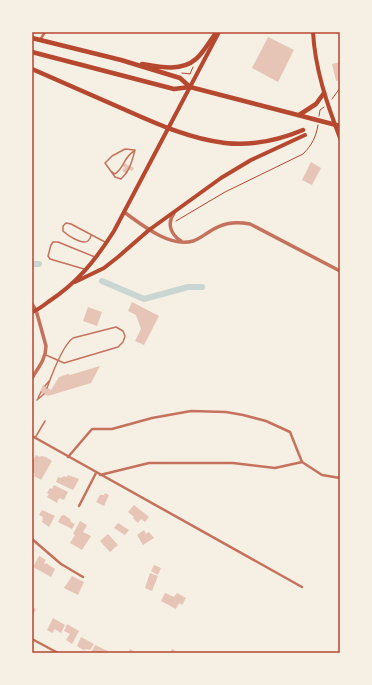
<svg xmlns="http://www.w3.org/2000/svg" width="372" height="685" font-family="Overpass,sans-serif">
	<rect width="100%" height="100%" fill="#f6efe4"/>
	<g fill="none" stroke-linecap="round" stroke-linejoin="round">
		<path stroke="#c9d6d2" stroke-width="6" d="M 32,264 L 39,264
			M 102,281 L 144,299 L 188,287 L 202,287"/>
	</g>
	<path fill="#e6c5b7" d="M 268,37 L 294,50 L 278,82 L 252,68 Z
		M 340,62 L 340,80 L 336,81 L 332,64 Z
		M 311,162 L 321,168 L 312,185 L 302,180 Z
		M 124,163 L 134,168 L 132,171 L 129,170 L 127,174 L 122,171 L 125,167 L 122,166 Z
		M 132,302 L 159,316 L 144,345 L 135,341 L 141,329 L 136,315 L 128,311 Z
		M 88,307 L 102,312 L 97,326 L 83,321 Z
		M 100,366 L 91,383 L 48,396 L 40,392 L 43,385 L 51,390 L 59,377 L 68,374 L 70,375 Z
		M 36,455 L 40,457 L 41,456 L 46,457 L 52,461 L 41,480 L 34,476 L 35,474 L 32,471 L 32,462 Z
		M 68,475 L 79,479 L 73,490 L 56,482 L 58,477 L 61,478 L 64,476 L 67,477 Z
		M 54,485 L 68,492 L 64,500 L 59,498 L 57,503 L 47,497 L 49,494 L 47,493 L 50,488 L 52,489 Z
		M 105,493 L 109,495 L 104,506 L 96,502 L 100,495 L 104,495 Z
		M 134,505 L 149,517 L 145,522 L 141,519 L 138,523 L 133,518 L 134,517 L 128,512 Z
		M 42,510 L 55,516 L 49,527 L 42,522 L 43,517 L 39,515 Z
		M 64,515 L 70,519 L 71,522 L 75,524 L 72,529 L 58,522 L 61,516 Z
		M 80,521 L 87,525 L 83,532 L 91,536 L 82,550 L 70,543 L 75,535 L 73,534 Z
		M 118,523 L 129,530 L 125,535 L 114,528 Z
		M 144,530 L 146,534 L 149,532 L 154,538 L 143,545 L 137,535 Z
		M 108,534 L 118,545 L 110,552 L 100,541 Z
		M 39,556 L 46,560 L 44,563 L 45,564 L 46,563 L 55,569 L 51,577 L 33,567 Z
		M 154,565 L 161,568 L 158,575 L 151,571 Z
		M 150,573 L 158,576 L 152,591 L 145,588 Z
		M 72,576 L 84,582 L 78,595 L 64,588 Z
		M 165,593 L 174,597 L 177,593 L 186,598 L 182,605 L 179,603 L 176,609 L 161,601 Z
		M 32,607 L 36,609 L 32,617 Z
		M 53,618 L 65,625 L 61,633 L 55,629 L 52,633 L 47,630 Z
		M 67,624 L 79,631 L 72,644 L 66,640 L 70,634 L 64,631 Z
		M 81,637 L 94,644 L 90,650 L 86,649 L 84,652 L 85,649 L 83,650 L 77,646 Z
		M 95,645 L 108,651 L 107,653 L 91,653 Z
		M 130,649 L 136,653 L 128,653 Z
		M 172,649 L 179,653 L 170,653 Z"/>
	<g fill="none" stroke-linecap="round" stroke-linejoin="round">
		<path stroke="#b5482f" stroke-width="1" d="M 182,73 L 190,74 L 193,67
			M 332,99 L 340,88
			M 319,116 L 320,110 L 324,107
			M 176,221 L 225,192 L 303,154 C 312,145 316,137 318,125"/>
		<path stroke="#c5725c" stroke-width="1.5" d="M 125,149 L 135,150 C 132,161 130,171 121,179 L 115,177 L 105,163 L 112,156 Z
			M 111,171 L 115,174 C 125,167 123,158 134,151
			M 91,235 C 91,237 89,240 88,241 C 82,245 67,235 63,231 L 63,226 L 66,223 L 71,224 L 105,242
			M 84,269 L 50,259 L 48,256 L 51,245 L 53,242 L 58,242 L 95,257
			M 46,355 L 64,363 L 118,347 L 123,342 L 125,336 L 123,331 L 116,327 L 73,338 C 62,346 52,374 47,388
			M 45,386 L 49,381
			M 38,398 L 41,392
			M 37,400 L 44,394
			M 35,438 L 45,421"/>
		<path stroke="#c5725c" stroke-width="2.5" d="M 40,40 L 45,32
			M 32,436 L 302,587
			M 68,457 L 92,429 L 112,429 L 152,418 L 191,411 L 226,412 L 243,415 L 266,421 L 290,432 L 302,462 L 322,475 L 340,478
			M 100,475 L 149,463 L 233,463 L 275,468 L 302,462
			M 79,506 L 96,473
			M 32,539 L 61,564 L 83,577
			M 32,639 L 58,653"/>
		<path stroke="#c5725c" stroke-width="3.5" d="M 124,212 C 142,225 170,248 193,241 C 199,239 204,235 209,232 C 222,223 234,221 250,224 L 340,271
			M 174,213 C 167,223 170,234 181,241
			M 32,304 L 36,310 L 46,346 C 46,359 38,368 32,378"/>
		<path stroke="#b5482f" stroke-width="4" d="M 313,32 C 315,69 327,104 340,138
			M 75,282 L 104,268 L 118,257 L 149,230 L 221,178 L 251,160 L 305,135
			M 32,312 C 38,310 43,306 48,302 C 77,283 95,261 114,231 L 219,32"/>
		<path stroke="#b5482f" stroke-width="4.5" d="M 32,38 L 121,60 L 180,78 L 190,87
			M 32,52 L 174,89 L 190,87 L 340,126
			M 142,64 C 159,67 181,72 196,59 C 204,52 210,40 217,32
			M 32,69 C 62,82 92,95 121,108 C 155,123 189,139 225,143 C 251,146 279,140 303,130
			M 299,115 L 316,104 L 324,93"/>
	</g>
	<rect width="372" height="685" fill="none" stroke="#f6efe4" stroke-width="66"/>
	<rect x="33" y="33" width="306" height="619" fill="none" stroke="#b5482f" stroke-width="1.5"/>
</svg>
